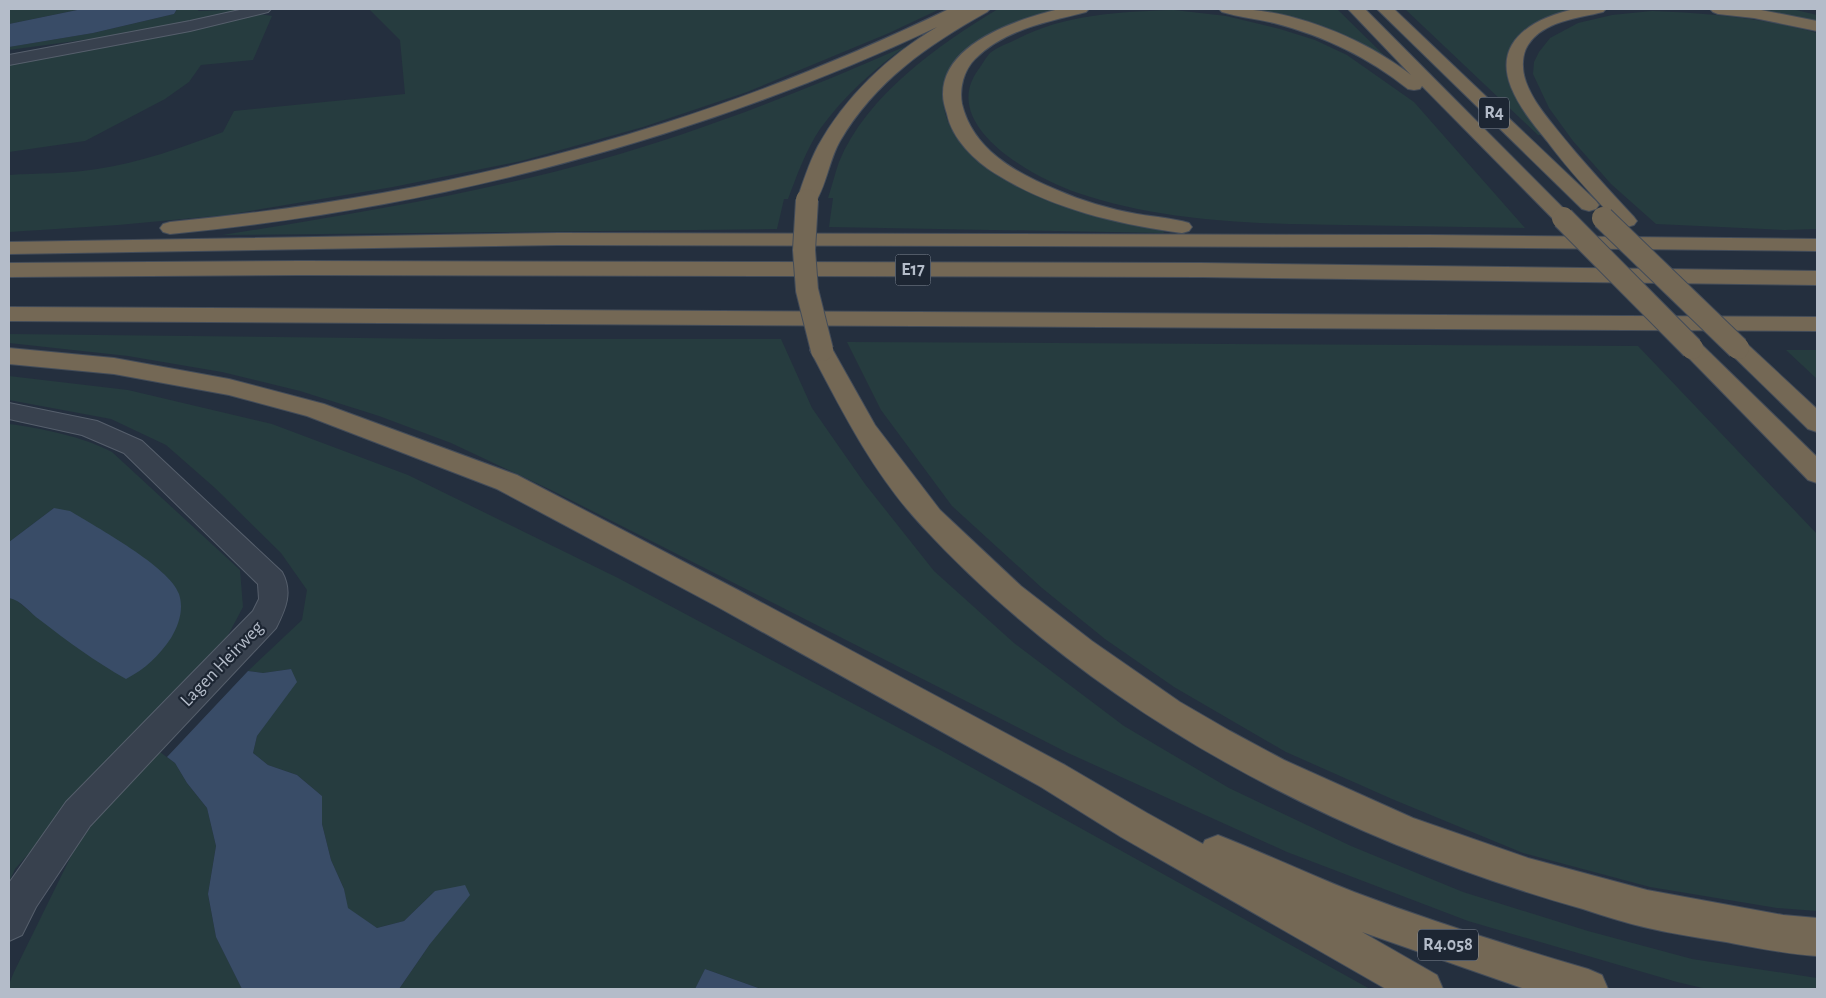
<svg xmlns="http://www.w3.org/2000/svg" width="1826" height="998" font-family="'Alegreya Sans',sans-serif">
	<rect width="100%" height="100%" fill="#242f3e"/>
	<path fill="#263c3f" d="M 9,9 L 82,9 L 9,24 Z
		M 177,9 L 196,9 L 199,11 L 254,9 L 127,34 L 9,50 L 9,47 L 93,33 L 174,14 Z
		M 369,9 L 940,9 L 889,33 L 747,92 L 643,127 L 521,161 L 393,187 L 226,215 L 118,225 L 9,232 L 9,175 C 38,173 69,174 97,169 C 140,163 183,147 223,132 L 234,111 L 405,94 L 400,40 Z
		M 998,9 L 1064,9 C 1042,14 1015,19 996,32 C 985,38 976,48 966,56 C 950,70 940,86 944,108 C 957,182 1099,222 1163,230 L 1164,233 L 829,227 L 833,198 L 828,198 C 832,186 835,173 839,162 C 866,96 939,44 998,9 Z
		M 1242,9 L 1337,9 L 1388,59 L 1382,59 L 1263,12 Z
		M 1405,9 L 1573,9 C 1539,16 1492,41 1509,83 C 1517,102 1531,118 1543,135 L 1538,135 Z
		M 1740,9 L 1792,9 L 1817,15 L 1817,23 Z
		M 1174,10 L 1226,16 L 1280,29 L 1315,40 L 1347,55 L 1414,102 L 1525,228 C 1465,227 1406,226 1346,225 C 1256,224 1164,222 1078,193 C 1034,178 938,126 978,70 C 982,65 986,57 990,53 C 996,48 1006,44 1013,41 C 1063,14 1118,12 1174,10 Z
		M 1652,11 C 1708,13 1763,18 1817,33 L 1817,229 L 1785,230 L 1656,224 L 1611,184 L 1573,141 L 1549,108 L 1533,74 L 1534,62 L 1539,52 L 1550,38 L 1578,23 L 1612,15 Z
		M 260,14 L 272,16 L 253,60 L 201,65 L 189,82 L 165,99 L 85,141 L 9,152 L 9,64 L 169,34 Z
		M 906,46 C 874,69 844,96 820,129 C 806,150 797,175 788,199 L 784,199 L 777,229 L 222,235 C 349,215 476,194 599,160 C 705,130 806,90 906,46 Z
		M 9,334 L 446,339 L 781,339 L 812,408 L 865,484 L 934,571 L 1014,643 L 1124,726 L 1229,788 L 1351,846 L 1463,892 L 1588,931 L 1692,959 L 1817,978 L 1817,989 L 1707,989 L 1677,982 L 1468,921 L 1287,852 L 1068,753 L 551,490 L 451,443 L 379,416 L 300,391 L 222,372 L 128,356 L 9,343 Z
		M 847,342 L 1638,346 L 1817,534 L 1817,911 L 1777,908 L 1650,887 L 1523,853 L 1392,799 L 1286,752 L 1174,687 L 1105,639 L 1042,588 L 952,506 L 881,410 Z
		M 1786,350 L 1817,350 L 1817,379 Z
		M 9,376 L 128,390 L 272,424 L 408,475 L 618,578 L 942,751 L 1370,989 L 761,989 L 705,969 L 695,989 L 399,989 L 430,944 L 435,891 L 404,921 L 377,928 L 347,908 L 344,889 L 331,860 L 322,824 L 322,796 L 297,775 L 268,765 L 253,753 L 257,736 L 274,712 L 291,669 L 263,673 L 248,671 L 302,620 L 307,590 L 281,553 L 215,488 L 166,445 L 111,419 L 9,400 Z
		M 9,424 C 41,428 84,437 112,452 L 240,570 L 243,607 L 227,637 L 130,739 L 15,869 L 9,882 L 9,598 L 15,599 L 39,619 L 54,508 L 9,542 Z
		M 153,747 L 175,763 L 187,783 L 207,808 L 216,846 L 208,894 L 216,937 L 242,989 L 9,989 L 9,984 L 14,972 L 77,844 Z"/>
	<path fill="#394c67" d="M 82,9 L 177,9 L 174,14 L 93,33 L 9,47 L 9,24 Z
		M 54,508 L 70,511 C 96,527 170,567 179,594 C 184,609 179,625 171,638 C 159,656 145,669 126,679 C 96,662 67,641 40,620 C 30,613 21,600 9,598 L 9,542 Z
		M 291,669 L 297,682 L 257,736 L 253,753 L 268,765 L 297,775 L 322,796 L 322,824 L 331,860 L 344,889 L 348,908 L 377,928 L 404,921 L 435,891 L 465,885 L 470,895 L 430,944 L 399,989 L 242,989 L 216,937 L 208,894 L 216,846 L 207,808 L 187,783 L 175,763 L 167,757 L 248,671 L 263,673 Z
		M 705,969 L 761,989 L 695,989 Z"/>
	<g fill="none" stroke-linecap="round" stroke-linejoin="round">
		<g stroke="#565f6c" stroke-width="2">
			<path id="minor" d="M 244,9 L 271,9 L 268,12 L 190,31 L 9,65 L 9,55 L 190,21 Z
				M 9,403 L 97,421 L 142,441 L 282,572 C 293,592 286,608 276,628 L 90,826 L 36,907 L 22,935 L 9,941 L 9,883 L 66,802 L 253,611 L 259,599 L 258,584 L 124,453 L 82,435 L 9,419 Z"/>
		</g>
		<g stroke="#434c59" stroke-width="2">
			<path id="highway" d="M 949,9 L 990,9 L 987,12 C 928,45 875,81 840,141 C 829,160 826,188 814,204 L 807,206 L 800,204 L 797,200 C 803,182 809,163 818,146 C 845,97 889,55 937,27 C 696,140 435,209 170,234 L 163,232 L 160,228 L 163,224 L 170,222 C 337,206 506,174 665,123 C 763,92 857,53 949,9 Z
				M 1059,9 L 1089,9 L 1086,12 C 1048,22 1005,29 975,59 C 964,70 959,88 962,104 C 973,150 1016,173 1057,190 C 1082,201 1109,209 1137,214 C 1154,217 1172,218 1189,223 L 1192,227 L 1189,231 L 1182,233 C 1117,224 1052,209 996,174 C 975,161 952,139 947,114 C 945,108 943,101 943,95 C 942,43 1019,19 1059,9 Z
				M 1219,9 C 1283,5 1361,36 1411,75 L 1348,9 L 1365,9 L 1573,218 L 1570,222 L 1563,224 L 1556,222 L 1422,86 L 1420,89 L 1414,90 L 1408,89 C 1368,57 1324,36 1274,23 C 1257,19 1239,17 1222,12 Z
				M 1377,9 L 1394,9 L 1596,201 L 1599,205 L 1596,209 L 1589,211 L 1582,209 Z
				M 1575,9 L 1606,9 L 1603,12 C 1579,18 1543,21 1528,45 C 1521,56 1522,71 1526,82 C 1533,101 1546,116 1558,131 C 1582,161 1608,189 1634,217 L 1637,221 L 1634,225 L 1627,227 L 1620,225 C 1595,198 1569,171 1547,141 C 1533,124 1519,107 1511,87 C 1492,39 1537,17 1575,9 Z
				M 1710,9 L 1756,9 L 1817,21 L 1817,31 L 1754,18 L 1718,14 L 1713,12 Z
				M 558,233 L 1431,235 L 1817,239 L 1817,251 L 1431,247 L 558,245 L 9,254 L 9,242 Z
				M 300,261 L 1202,263 L 1817,271 L 1817,285 L 1202,277 L 300,275 L 9,277 L 9,263 Z
				M 9,307 L 1817,317 L 1817,331 L 9,321 Z
				M 1692,340 L 1700,343 L 1817,457 L 1817,483 L 1808,480 L 1684,353 L 1680,348 L 1684,343 Z
				M 1738,340 L 1746,343 L 1817,409 L 1817,432 L 1808,429 L 1730,353 L 1726,348 L 1730,343 Z
				M 822,342 L 830,345 L 875,425 L 940,510 L 1021,586 L 1092,641 L 1180,702 L 1230,731 L 1284,760 L 1413,818 L 1528,858 L 1647,890 L 1783,915 L 1817,918 L 1817,956 C 1786,954 1757,948 1726,942 C 1700,938 1674,934 1648,928 C 1626,923 1604,916 1583,909 C 1336,839 1098,716 922,526 C 874,475 842,411 810,350 L 814,345 Z
				M 9,348 L 114,358 L 229,379 L 324,404 L 517,475 L 738,590 L 1065,765 L 1147,813 L 1203,844 L 1205,840 L 1218,835 C 1264,853 1308,874 1354,892 C 1431,921 1509,946 1588,969 L 1602,975 L 1608,989 L 1525,989 L 1362,932 L 1437,975 L 1443,989 L 1386,989 L 1121,837 L 1041,787 L 716,606 L 497,489 L 307,416 L 229,395 L 114,374 L 9,364 Z"/>
		</g>
		<use href="#minor" fill="#38414e" fill-rule="evenodd"/>
		<use href="#highway" fill="#746855" fill-rule="evenodd"/>
		<g stroke="#434c59" stroke-width="24" stroke-linecap="butt">
			<path id="highway-bridge" d="M 807,200 L 804,250 L 807,290 L 822,350
				M 1563,218 L 1692,348
				M 1603,218 L 1738,348"/>
		</g>
		<use href="#highway-bridge" stroke="#746855" stroke-width="22"/>
	</g>
	<g text-anchor="middle" dominant-baseline="central" stroke-width="4.5" stroke-linejoin="round" paint-order="stroke">
		<g fill="#1d2633" stroke="#878f9c" stroke-width="1">
			<rect x="1479" y="97.5" width="30" height="31" rx="4"/>
			<rect x="895.5" y="254.5" width="35" height="31" rx="4"/>
			<rect x="1418" y="929.5" width="60" height="31" rx="4"/>
		</g>
		<g font-size="18" font-weight="bold" fill="#b4bcc9">
			<text x="1494" y="113">R4</text>
			<text x="913" y="270">E17</text>
			<text x="1448" y="945">R4.058</text>
		</g>
		<g font-size="19" fill="#b4bcc9" stroke="#1d2633">
			<text transform="translate(222 664) rotate(-46)">Lagen Heirweg</text>
		</g>
	</g>
	<rect width="1826" height="998" fill="none" stroke="#b4bcc9" stroke-width="20"/>
</svg>
